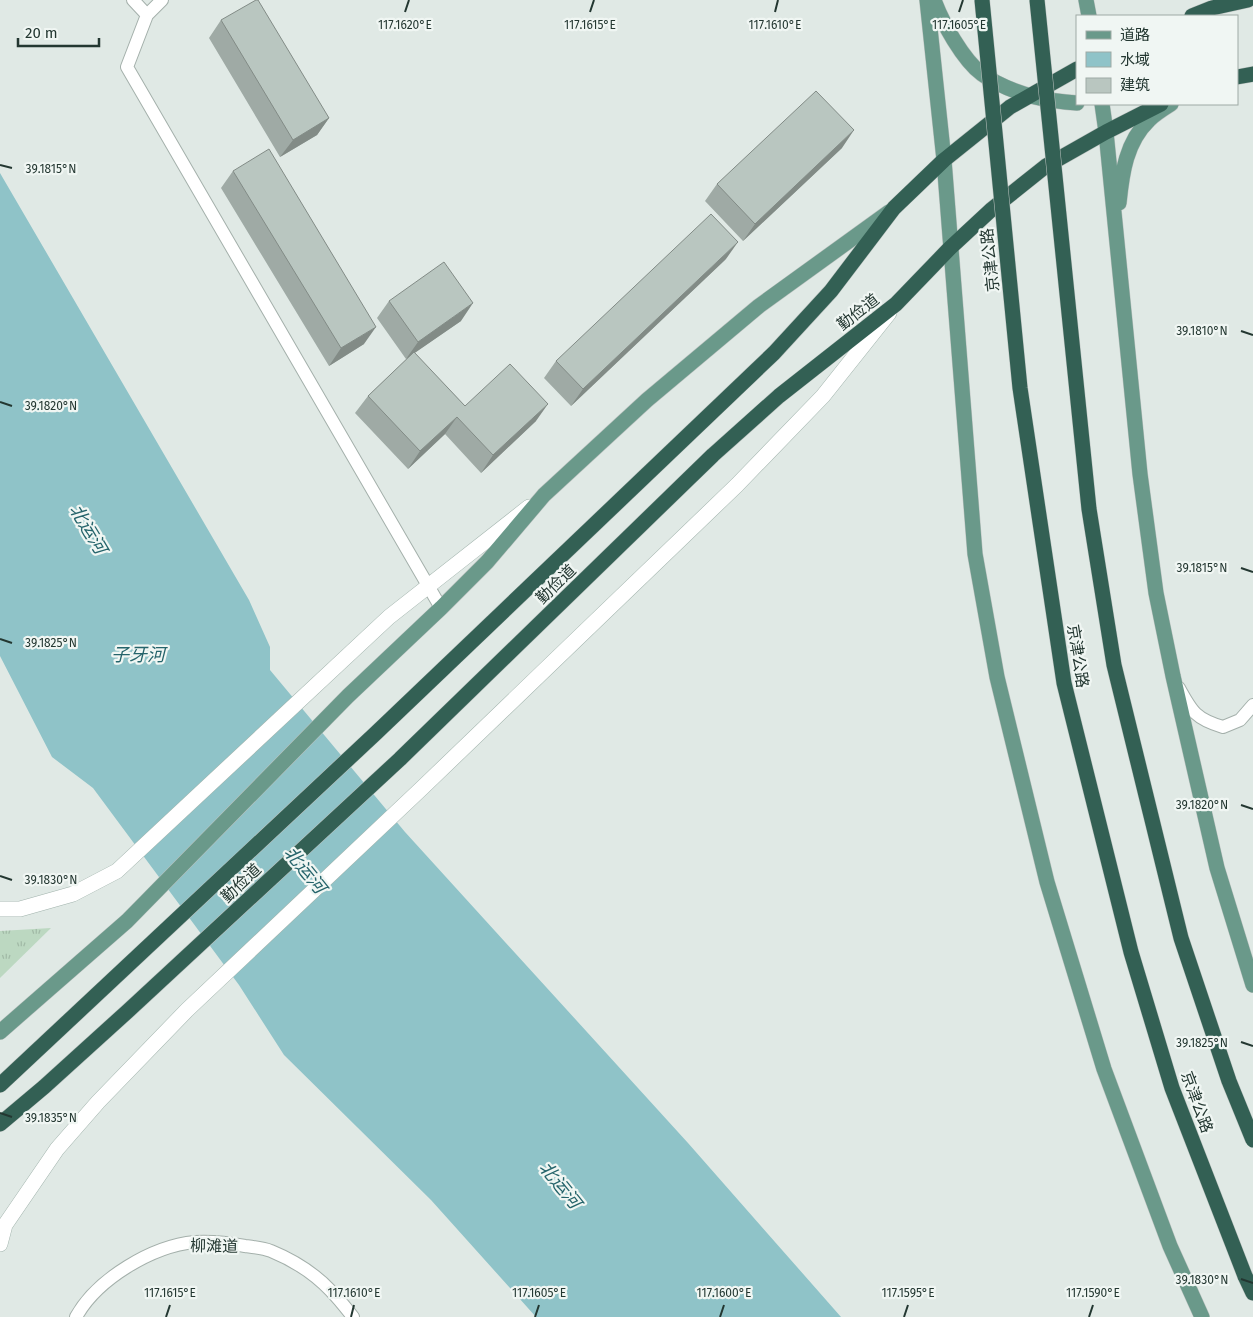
<svg xmlns="http://www.w3.org/2000/svg" width="1253" height="1317" font-family="'Fira Sans','Noto Sans SC',sans-serif">
	<defs>
		<pattern id="grass-tufts" width="24" height="20" patternUnits="userSpaceOnUse" patternTransform="scale(1.25)"><rect width="24" height="20" fill="#bcd8c1"/><path d="M3 7l-1-3M5 7V3M7 7l1-3M15 17l-1-3M17 17v-4M19 17l1-3" fill="none" stroke="#a1baa6"/></pattern>
	</defs>
	<rect width="100%" height="100%" fill="#e0e9e5"/>
	<path fill="url(#grass-tufts)" d="M 51,928 L 0,978 L 0,931 Z"/>
	<path fill="#8fc3c8" d="M 0,173 L 249,600 L 270,647 L 270,670 L 405,832 L 688,1143 L 841,1317 L 536,1317 L 431,1200 L 284,1055 L 239,985 L 93,788 L 52,757 L 0,656 Z"/>
	<g fill="none" stroke-linecap="round" stroke-linejoin="round">
		<g stroke="#a4b0ab" stroke-width="14">
			<path id="lane" d="M 133,0 L 147,15 L 127,67 L 441,608
				M 147,15 L 162,0
				M 1179,688 C 1192,712 1196,719 1223,727 L 1240,720 L 1253,705
				M 76,1317 C 97,1279 152,1246 195,1242 C 212,1241 229,1243 245,1246 C 253,1247 263,1248 271,1251 C 293,1260 315,1274 331,1291 C 339,1299 346,1308 353,1317"/>
		</g>
		<g stroke="#a1b3ac" stroke-width="16">
			<path id="secondary" d="M 0,909 L 20,909 L 73,894 L 117,871 L 389,617 L 529,507
				M 0,1244 L 5,1225 L 57,1149 L 98,1102 L 187,1010 L 422,788 L 737,485 L 823,396 L 889,313"/>
		</g>
		<g stroke="#bdc3c1" stroke-width="16">
			<path id="primary" d="M 927,0 L 944,160 L 975,554 L 997,677 L 1047,882 L 1104,1069 L 1170,1246 L 1202,1317
				M 934,0 C 942,22 963,60 982,74 C 986,77 991,79 995,82 C 1022,96 1047,101 1077,103
				M 1086,0 L 1089,16
				M 1102,104 L 1106,132 L 1140,474 L 1156,593 L 1173,676 L 1217,868 L 1253,985
				M 1119,203 C 1122,173 1126,142 1149,120 C 1155,114 1163,109 1171,104
				M 0,1032 L 127,921 L 348,696 L 441,608 L 487,562 L 544,495 L 647,400 L 759,306 L 889,212"/>
		</g>
		<g stroke="#bdc3c1" stroke-width="16">
			<path id="highway" d="M 1192,16 L 1212,8 L 1248,0
				M 1237,77 L 1253,74
				M 0,1085 L 376,733 L 774,353 L 831,291 L 894,208 L 944,160 L 1010,107 L 1077,69
				M 0,1124 L 44,1087 L 129,1010 L 400,759 L 713,455 L 779,396 L 896,304 L 950,248 L 992,209 L 1046,166 L 1106,132 L 1161,104
				M 1245,1276 L 1253,1293"/>
		</g>
		<use href="#lane" stroke="#fff" stroke-width="12"/>
		<use href="#secondary" stroke="#fff" stroke-width="15"/>
		<use href="#primary" stroke="#6a998a" stroke-width="15"/>
		<use href="#highway" stroke="#336054" stroke-width="15"/>
		<g stroke="#bdc3c1" stroke-width="16" stroke-linecap="butt">
			<path id="highway-bridge" d="M 982,0 L 1020,388 L 1064,683 L 1131,952 L 1172,1088 L 1245,1276
				M 1037,0 L 1089,509 L 1114,665 L 1181,938 L 1229,1081 L 1253,1140"/>
		</g>
		<use href="#highway-bridge" stroke="#336054" stroke-width="15"/>
	</g>
	<path fill="#9faaa5" d="M 221,20 L 329,118 L 317,135 L 280,157 L 209,38 Z
		M 842,148 L 743,241 L 705,201 L 717,184 Z
		M 233,171 L 364,344 L 329,366 L 221,188 Z
		M 726,259 L 571,406 L 544,378 L 556,361 Z
		M 389,301 L 461,321 L 414,353 L 465,406 L 536,421 L 481,473 L 445,434 L 408,469 L 355,413 L 368,396 L 410,356 L 406,359 L 377,318 Z"/>
	<path fill="#828b86" d="M 329,118 L 317,135 L 280,157 L 293,140 Z
		M 854,130 L 842,148 L 743,241 L 755,224 Z
		M 738,242 L 726,259 L 571,406 L 583,389 Z
		M 473,303 L 461,321 L 406,359 L 418,342 Z
		M 376,327 L 364,344 L 329,366 L 341,348 Z
		M 548,404 L 536,421 L 481,473 L 493,455 Z
		M 457,417 L 445,434 L 408,469 L 420,451 Z"/>
	<path fill="#b9c6c0" stroke="#828b86" d="M 256,0 L 258,0 L 329,118 L 293,140 L 221,20 Z
		M 816,91 L 854,130 L 755,224 L 717,184 Z
		M 269,149 L 376,327 L 341,348 L 233,171 Z
		M 711,214 L 738,242 L 583,389 L 556,361 Z
		M 444,262 L 473,303 L 418,342 L 389,301 Z
		M 414,352 L 465,406 L 510,364 L 548,404 L 493,455 L 457,417 L 420,451 L 368,396 Z"/>
	<path fill="none" stroke="#233731" stroke-width="2" d="M 405,12 L 409,0M 590,12 L 594,0M 775,12 L 778,0M 959,12 L 963,0M 0,165 L 12,168M 1241,331 L 1253,335M 0,402 L 12,406M 1241,568 L 1253,572M 0,639 L 12,643M 1241,805 L 1253,809M 0,876 L 12,880M 1241,1042 L 1253,1046M 0,1113 L 12,1117M 1241,1279 L 1253,1283M 166,1317 L 170,1305M 351,1317 L 354,1305M 535,1317 L 539,1305M 720,1317 L 724,1305M 904,1317 L 908,1305M 1089,1317 L 1093,1305"/>
	<g text-anchor="middle" dominant-baseline="central" stroke-width="4.5" stroke-linejoin="round" paint-order="stroke">
		<g font-size="16" fill="#233731" stroke="#f0f6f3">
			<text transform="translate(990 260) rotate(-96)">京津公路</text>
			<text transform="translate(858 312) rotate(-38)">勤俭道</text>
			<text transform="translate(556 584) rotate(-44)">勤俭道</text>
			<text transform="translate(1078 656) rotate(81)">京津公路</text>
			<text transform="translate(241 883) rotate(-43)">勤俭道</text>
			<text transform="translate(1197 1102) rotate(70)">京津公路</text>
			<text transform="translate(214 1246) rotate(1)">柳滩道</text>
		</g>
		<g font-size="18" font-style="italic" fill="#25646b" stroke="#f0f6f3">
			<text transform="translate(88 529) rotate(59)">北运河</text>
			<text x="138" y="655">子牙河</text>
			<text transform="translate(305 870) rotate(51)">北运河</text>
			<text transform="translate(560 1185) rotate(51)">北运河</text>
		</g>
	</g>
	<g font-size="12" text-anchor="middle" fill="#233731" stroke="#f0f6f3" stroke-width="4.5" stroke-linejoin="round" paint-order="stroke">
		<text x="405" y="29">117.1620°E</text>
		<text x="590" y="29">117.1615°E</text>
		<text x="775" y="29">117.1610°E</text>
		<text x="959" y="29">117.1605°E</text>
		<text x="51" y="173">39.1815°N</text>
		<text x="1202" y="335">39.1810°N</text>
		<text x="51" y="410">39.1820°N</text>
		<text x="1202" y="572">39.1815°N</text>
		<text x="51" y="647">39.1825°N</text>
		<text x="1202" y="809">39.1820°N</text>
		<text x="51" y="884">39.1830°N</text>
		<text x="1202" y="1047">39.1825°N</text>
		<text x="51" y="1122">39.1835°N</text>
		<text x="1202" y="1284">39.1830°N</text>
		<text x="170" y="1297">117.1615°E</text>
		<text x="354" y="1297">117.1610°E</text>
		<text x="539" y="1297">117.1605°E</text>
		<text x="724" y="1297">117.1600°E</text>
		<text x="908" y="1297">117.1595°E</text>
		<text x="1093" y="1297">117.1590°E</text>
	</g>
	<rect x="1076" y="15" width="162" height="90" fill="#f0f6f3" stroke="#9eaaa5"/>
	<rect x="1086" y="31" width="25" height="8" fill="#6a998a" stroke="#9eaaa5"/>
	<text x="1120" y="40" font-size="15" fill="#233731">道路</text>
	<rect x="1086" y="52" width="25" height="15" fill="#8fc3c8" stroke="#9eaaa5"/>
	<text x="1120" y="65" font-size="15" fill="#233731">水域</text>
	<rect x="1086" y="78" width="25" height="15" fill="#b9c6c0" stroke="#9eaaa5"/>
	<text x="1120" y="90" font-size="15" fill="#233731">建筑</text>
	<path d="M18 38v8h81v-8" fill="none" stroke="#233731" stroke-width="2.5"/>
	<text x="25" y="38" font-size="15" fill="#233731" stroke="#f0f6f3" stroke-width="4" paint-order="stroke">20 m</text>
</svg>
